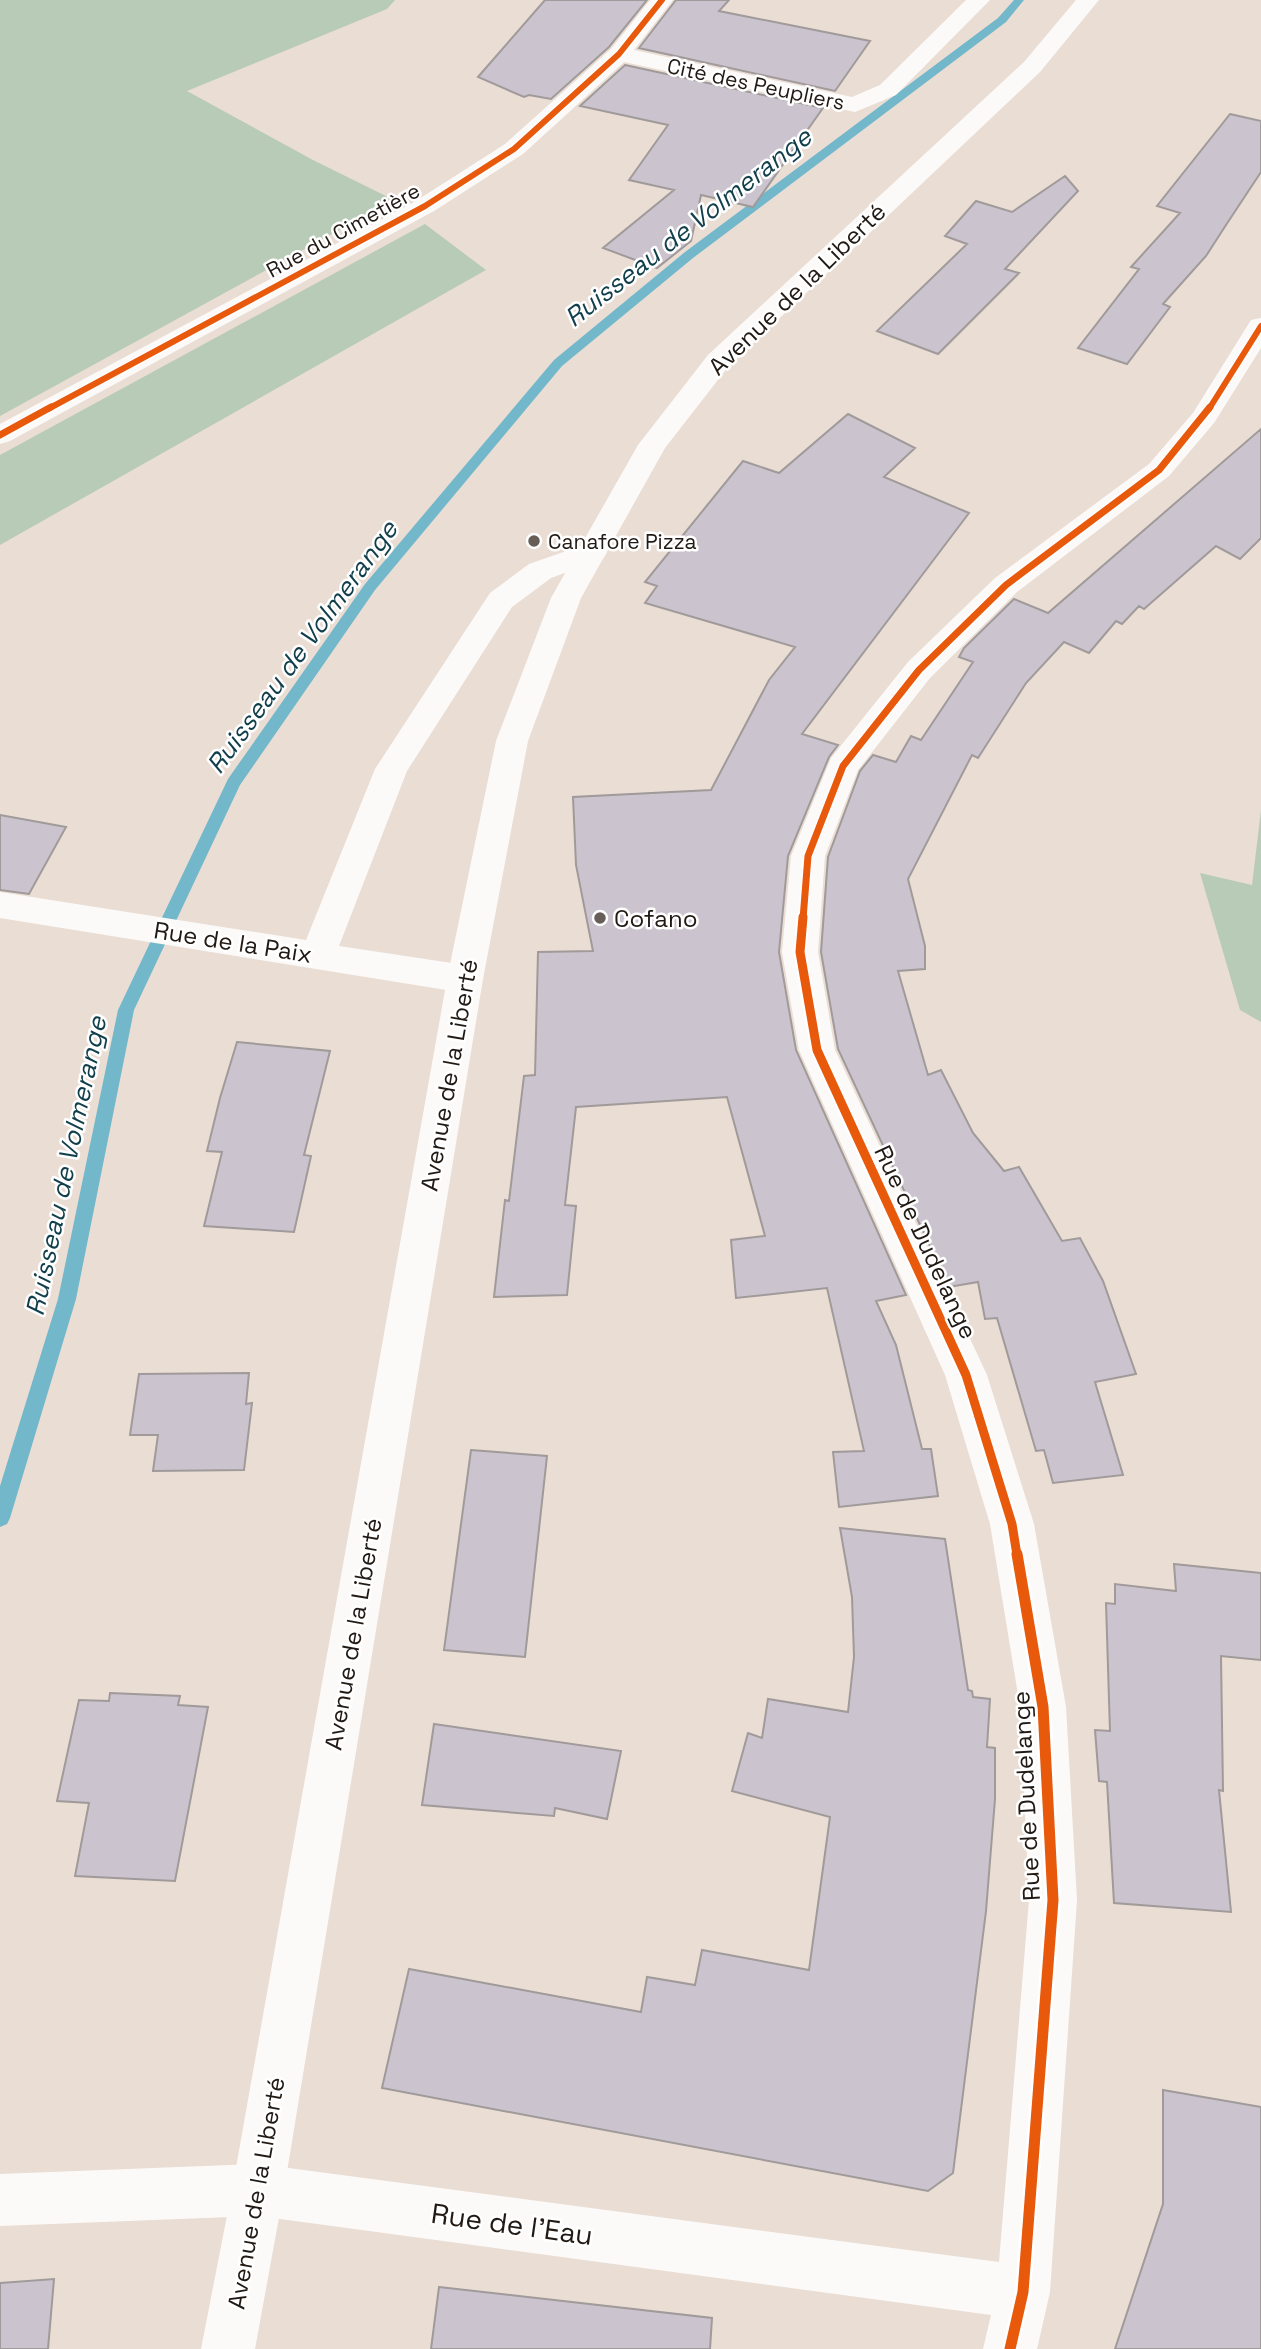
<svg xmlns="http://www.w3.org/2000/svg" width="1261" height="2349" font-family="'Space Grotesk',sans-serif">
	<rect width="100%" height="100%" fill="#eaddd4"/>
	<path fill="#b8cbb6" d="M 0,0 L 395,0 L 387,9 L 187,91 L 313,160 L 394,200 L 0,416 Z
		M 425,224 L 486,270 L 0,545 L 0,455 Z
		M 1261,810 L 1261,1022 L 1240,1010 L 1200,873 L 1252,885 Z"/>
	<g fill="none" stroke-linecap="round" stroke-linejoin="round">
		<path fill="#72b7ca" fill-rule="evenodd" d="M 1014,0 L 1024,0 L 1006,22 L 693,258 L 562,366 L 375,590 L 240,785 L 134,1010 L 76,1299 L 10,1518 L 7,1524 L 0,1527 L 0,1486 L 58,1299 L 118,1010 L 228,779 L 365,584 L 554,360 L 685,252 L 998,18 Z"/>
	</g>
	<path fill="#cbc4ce" stroke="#a09a9a" stroke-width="2" d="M 545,0 L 647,0 L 609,47 L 551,99 L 529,95 L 524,97 L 478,77 Z
		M 676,0 L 729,0 L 719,11 L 870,41 L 835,91 L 639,48 Z
		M 625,65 L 823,108 L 753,207 L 701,195 L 691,241 L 657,268 L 603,248 L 674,190 L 629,180 L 668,125 L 580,106 Z
		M 1230,114 L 1261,121 L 1261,172 L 1226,225 L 1206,256 L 1163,304 L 1170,307 L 1127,364 L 1078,348 L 1139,269 L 1131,267 L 1180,213 L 1157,206 Z
		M 1065,176 L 1078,191 L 1005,269 L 1019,273 L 938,354 L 877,331 L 967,244 L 945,236 L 976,201 L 1012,212 Z
		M 848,414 L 915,448 L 884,477 L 969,513 L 802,734 L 838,745 L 829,757 L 788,856 L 779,952 L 796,1050 L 906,1295 L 876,1301 L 896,1345 L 922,1449 L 931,1449 L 938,1496 L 839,1507 L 833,1452 L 864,1451 L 827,1288 L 736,1298 L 731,1240 L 765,1236 L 727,1097 L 576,1107 L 565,1205 L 576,1206 L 567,1295 L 494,1297 L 505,1200 L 509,1201 L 524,1076 L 535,1075 L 538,952 L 593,951 L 576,865 L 573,797 L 711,790 L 769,680 L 795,647 L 645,603 L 657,586 L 645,582 L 743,461 L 779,473 Z
		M 1261,429 L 1261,538 L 1240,559 L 1216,546 L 1144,609 L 1139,606 L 1122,624 L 1116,621 L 1089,653 L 1064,642 L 1026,683 L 978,758 L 972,755 L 908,879 L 925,946 L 925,969 L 898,971 L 928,1075 L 941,1070 L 973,1133 L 1004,1171 L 1019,1167 L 1062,1241 L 1080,1238 L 1103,1281 L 1136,1374 L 1095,1382 L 1123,1475 L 1053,1483 L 1044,1450 L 1036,1451 L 997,1318 L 985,1319 L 978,1282 L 949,1287 L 838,1049 L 821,952 L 828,857 L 860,771 L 873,755 L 896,762 L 911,736 L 921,740 L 973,662 L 959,657 L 964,648 L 1014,599 L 1048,613 Z
		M 0,815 L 66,827 L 29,894 L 0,890 Z
		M 237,1042 L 330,1051 L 304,1155 L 311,1156 L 294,1232 L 204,1226 L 222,1152 L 207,1151 L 220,1098 Z
		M 249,1373 L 246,1404 L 252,1403 L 244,1470 L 153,1471 L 158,1435 L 130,1435 L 139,1374 Z
		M 471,1450 L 547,1456 L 525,1657 L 444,1650 Z
		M 840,1528 L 945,1539 L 968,1690 L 972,1691 L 973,1697 L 990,1699 L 987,1747 L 995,1748 L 995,1799 L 986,1911 L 953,2173 L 928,2191 L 382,2088 L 409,1969 L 641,2012 L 647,1977 L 695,1985 L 702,1950 L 809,1970 L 830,1817 L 732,1791 L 748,1733 L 762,1738 L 768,1699 L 848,1712 L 854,1657 L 852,1597 Z
		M 1174,1564 L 1261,1573 L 1261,1660 L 1221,1656 L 1223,1791 L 1219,1790 L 1231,1912 L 1114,1903 L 1107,1782 L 1099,1781 L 1095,1730 L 1110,1731 L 1106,1603 L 1115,1604 L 1115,1584 L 1176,1591 Z
		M 110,1693 L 180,1696 L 178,1705 L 208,1707 L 175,1881 L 75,1876 L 89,1803 L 57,1801 L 79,1700 L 109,1701 Z
		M 434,1724 L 621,1751 L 607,1819 L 555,1808 L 554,1816 L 422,1805 Z
		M 1163,2090 L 1261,2107 L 1261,2349 L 1115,2349 L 1163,2204 Z
		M 54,2279 L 48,2349 L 0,2349 L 0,2283 Z
		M 439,2287 L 712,2318 L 710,2349 L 431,2349 Z"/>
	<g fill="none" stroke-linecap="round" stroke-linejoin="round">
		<path fill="#fcfaf9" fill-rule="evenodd" d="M 650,0 L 673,0 L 634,50 L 852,97 L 880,85 L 966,0 L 990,0 L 896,95 L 855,112 L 624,62 L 523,154 L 434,211 L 10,441 L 0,444 L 0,424 L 416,201 L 505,144 L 611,49 Z
			M 1261,318 L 1261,348 L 1214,423 L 1169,476 L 1017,592 L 930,678 L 858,770 L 825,856 L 818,952 L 835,1050 L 987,1375 L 1034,1524 L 1066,1707 L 1077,1900 L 1050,2292 L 1037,2349 L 983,2349 L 991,2315 L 258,2216 L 0,2226 L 0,2174 L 258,2164 L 999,2262 L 1029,1900 L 1020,1707 L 990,1524 L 945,1375 L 799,1050 L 782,952 L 791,856 L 831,758 L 908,662 L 995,578 L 1149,464 L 1193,413 L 1251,320 Z
			M 592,542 L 603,545 L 607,552 L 603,559 L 551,578 L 512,607 L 407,771 L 339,946 L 465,965 L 478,969 L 483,979 L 478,989 L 465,993 L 0,918 L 0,892 L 306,940 L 375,769 L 490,593 L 529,564 Z"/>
		<path fill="#fcfaf9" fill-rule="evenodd" d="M 1076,0 L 1099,0 L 1040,72 L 728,367 L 665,448 L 581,598 L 528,741 L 483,979 L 284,2190 L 255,2349 L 201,2349 L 232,2190 L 447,979 L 496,741 L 551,598 L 638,445 L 708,355 L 1024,62 Z"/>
		<g stroke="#fff" stroke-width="9">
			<path id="cycleway-far3" d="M 48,409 L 425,206 L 514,149 L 619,54 L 662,0
				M 1209,409 L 1261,326"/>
		</g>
		<g stroke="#fff" stroke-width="10">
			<path id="cycleway-far2" d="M 0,435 L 51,407
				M 803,919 L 808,856 L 843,766 L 919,670 L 1006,585 L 1159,470 L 1210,407"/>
		</g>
		<g stroke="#fff" stroke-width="13">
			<path id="cycleway-far1" d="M 803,917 L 800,952 L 817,1050 L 966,1375 L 1012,1524 L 1017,1555"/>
		</g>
		<g stroke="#fff" stroke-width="16">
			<path id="cycleway" d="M 1010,2349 L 1023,2292 L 1053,1900 L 1043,1707 L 1017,1554"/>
		</g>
		<use href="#cycleway-far3" stroke="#e8590c" stroke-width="6"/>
		<use href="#cycleway-far2" stroke="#e8590c" stroke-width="7"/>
		<use href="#cycleway-far1" stroke="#e8590c" stroke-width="9"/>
		<use href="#cycleway" stroke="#e8590c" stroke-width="11"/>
	</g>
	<g fill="#675e57" stroke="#fff" stroke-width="2.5">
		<circle cx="534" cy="541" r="7"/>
		<circle cx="600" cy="918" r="7"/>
	</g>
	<g text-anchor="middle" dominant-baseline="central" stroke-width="5" stroke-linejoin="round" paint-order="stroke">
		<g font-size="21" fill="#211913" stroke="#fff">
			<text transform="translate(756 84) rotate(12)">Cité des Peupliers</text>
			<text transform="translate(343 230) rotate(-29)">Rue du Cimetière</text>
		</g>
		<g font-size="21" fill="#211913" stroke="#fff" text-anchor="start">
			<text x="548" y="541">Canafore Pizza</text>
		</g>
		<g font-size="24" fill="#211913" stroke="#fff">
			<text transform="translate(797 289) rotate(-44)">Avenue de la Liberté</text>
			<text transform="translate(233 942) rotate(9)">Rue de la Paix</text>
			<text transform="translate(449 1075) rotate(-80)">Avenue de la Liberté</text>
			<text transform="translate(926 1242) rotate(65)">Rue de Dudelange</text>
			<text transform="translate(353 1634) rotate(-80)">Avenue de la Liberté</text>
			<text transform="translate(1026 1796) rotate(-93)">Rue de Dudelange</text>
			<text transform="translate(256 2193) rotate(-80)">Avenue de la Liberté</text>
		</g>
		<g font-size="24" fill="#211913" stroke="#fff" text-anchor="start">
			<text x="614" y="918">Cofano</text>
		</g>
		<g font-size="26" font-style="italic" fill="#103e4b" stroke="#fff">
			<text transform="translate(688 227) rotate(-38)">Ruisseau de Volmerange</text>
			<text transform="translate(302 647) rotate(-54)">Ruisseau de Volmerange</text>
			<text transform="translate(66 1166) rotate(-78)">Ruisseau de Volmerange</text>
		</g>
		<g font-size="28" fill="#211913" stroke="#fff">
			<text transform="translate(512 2224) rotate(8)">Rue de l'Eau</text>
		</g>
	</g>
</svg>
